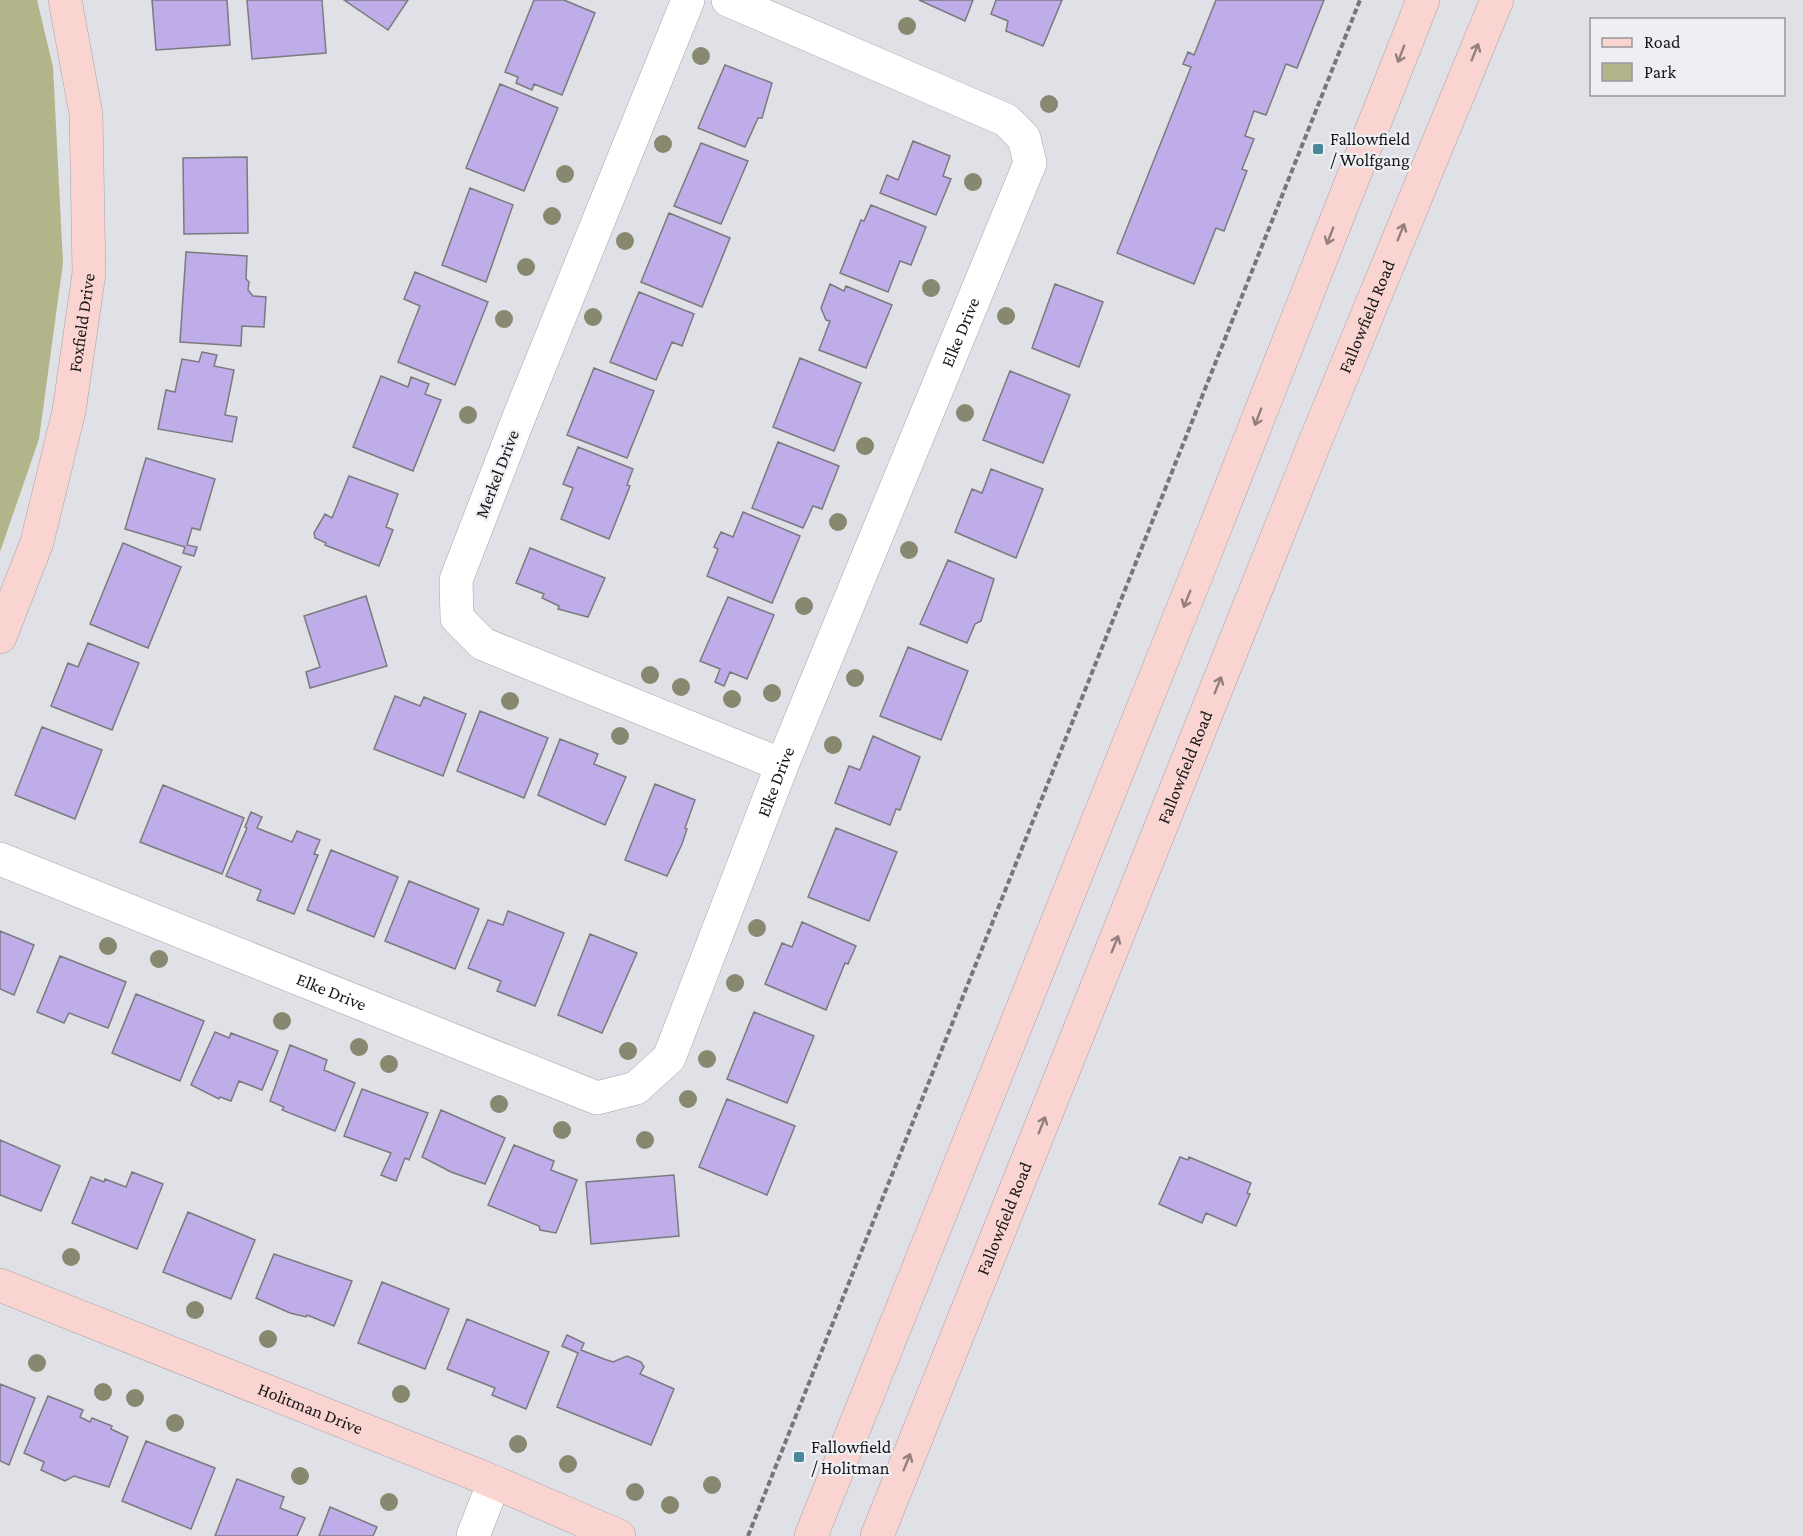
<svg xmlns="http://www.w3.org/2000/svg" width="1803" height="1536" font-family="'Crimson Pro',serif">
	<rect width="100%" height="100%" fill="#e0e1e6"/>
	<path fill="#b1b589" d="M 0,0 L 37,0 L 53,67 L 63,263 L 39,439 L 0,552 Z"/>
	<path fill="#beade8" stroke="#7b7a7e" stroke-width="1.5" d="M 152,0 L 227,0 L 230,45 L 156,50 Z
		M 247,0 L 322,0 L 326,53 L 252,59 Z
		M 344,0 L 408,0 L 388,30 Z
		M 534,0 L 564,0 L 595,13 L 562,95 L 534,84 L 532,90 L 516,83 L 518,77 L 505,72 Z
		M 919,0 L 973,0 L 965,21 Z
		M 996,0 L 1062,0 L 1043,46 L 1006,31 L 1008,21 L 991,14 Z
		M 1216,0 L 1324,0 L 1297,68 L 1286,64 L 1266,115 L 1254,111 L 1245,136 L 1254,139 L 1242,169 L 1247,171 L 1224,231 L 1216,228 L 1194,284 L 1117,253 L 1191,67 L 1183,64 L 1188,52 L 1194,55 Z
		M 725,65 L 772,83 L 762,118 L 758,118 L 745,147 L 698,128 Z
		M 500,84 L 558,108 L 524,191 L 466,168 Z
		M 913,141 L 950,156 L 943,176 L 951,179 L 936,215 L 880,193 L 887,175 L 898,180 Z
		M 701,143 L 748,161 L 721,224 L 674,206 Z
		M 247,157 L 248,233 L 184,234 L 183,158 Z
		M 470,188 L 513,205 L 486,282 L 442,265 Z
		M 871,205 L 926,227 L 911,265 L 900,261 L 888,292 L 840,273 L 861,220 L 864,221 Z
		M 669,213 L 730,238 L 702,307 L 641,282 Z
		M 186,252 L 247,256 L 246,279 L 249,282 L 248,290 L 253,296 L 266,297 L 264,327 L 242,326 L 241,346 L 180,342 Z
		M 415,272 L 488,302 L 455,385 L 398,362 L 420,306 L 404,299 Z
		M 830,284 L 844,291 L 846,286 L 892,305 L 866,368 L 819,350 L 830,321 L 826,320 L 821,308 Z
		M 1055,284 L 1103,302 L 1079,367 L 1032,348 Z
		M 639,292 L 694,314 L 682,346 L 672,342 L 656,380 L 610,362 Z
		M 202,352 L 217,355 L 214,366 L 234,370 L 225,415 L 237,417 L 232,442 L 158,429 L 166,390 L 175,392 L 182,359 L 199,362 Z
		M 800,358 L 861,383 L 834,451 L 773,427 Z
		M 594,368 L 654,391 L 627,458 L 567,435 Z
		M 1010,371 L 1070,395 L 1043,463 L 983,440 Z
		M 381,376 L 408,387 L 411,377 L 429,384 L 425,394 L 441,400 L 413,471 L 353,447 Z
		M 778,442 L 839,466 L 822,509 L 813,506 L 803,528 L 752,508 Z
		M 578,447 L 633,469 L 627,485 L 630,486 L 609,539 L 561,519 L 573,488 L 563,484 Z
		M 146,458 L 215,479 L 200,530 L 192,528 L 187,545 L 197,547 L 194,556 L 183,553 L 185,547 L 125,529 Z
		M 991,469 L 1043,489 L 1016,558 L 955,532 L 972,489 L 982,493 Z
		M 349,476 L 398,494 L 386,527 L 393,530 L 379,566 L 325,545 L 326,543 L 315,538 L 314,533 L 325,514 L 332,518 Z
		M 743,512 L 800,536 L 772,603 L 707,576 L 718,549 L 714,547 L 721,532 L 733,537 Z
		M 123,543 L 181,567 L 148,648 L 90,624 Z
		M 530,548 L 605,578 L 588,617 L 558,609 L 559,606 L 542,598 L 544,594 L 516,583 Z
		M 948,560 L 994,579 L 981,621 L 975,624 L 967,643 L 920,624 Z
		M 366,596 L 387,666 L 310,688 L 306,672 L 320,667 L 304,616 Z
		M 728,597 L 774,615 L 747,679 L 730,672 L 724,686 L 715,682 L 720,669 L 700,661 Z
		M 88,643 L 139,663 L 112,730 L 51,706 L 68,663 L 78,667 Z
		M 908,647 L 968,671 L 941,740 L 880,716 Z
		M 395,696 L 420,706 L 424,697 L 466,714 L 443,776 L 374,749 Z
		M 480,711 L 548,738 L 524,798 L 457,771 Z
		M 42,727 L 102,750 L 75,819 L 15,795 Z
		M 873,736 L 920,757 L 900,810 L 896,809 L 890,825 L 835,803 L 849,766 L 860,770 Z
		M 560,739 L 598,754 L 594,764 L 626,777 L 605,825 L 538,795 Z
		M 655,784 L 695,800 L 685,828 L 687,829 L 682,844 L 667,876 L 625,860 Z
		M 163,785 L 244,818 L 222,874 L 140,842 Z
		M 251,812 L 262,817 L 257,828 L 292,842 L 297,831 L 320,840 L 314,854 L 318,855 L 294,914 L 257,900 L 261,890 L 226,876 L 247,828 L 245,827 Z
		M 836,828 L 897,852 L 869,921 L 808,897 Z
		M 331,850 L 398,877 L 374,937 L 307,910 Z
		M 409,881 L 479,909 L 455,969 L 385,941 Z
		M 508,911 L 564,933 L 535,1006 L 497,991 L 501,981 L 468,968 L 488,920 L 503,925 Z
		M 802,922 L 856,946 L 848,964 L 845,963 L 826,1010 L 765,984 L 782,943 L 792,947 Z
		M 0,931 L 34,945 L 14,995 L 0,989 Z
		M 590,934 L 637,953 L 602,1033 L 558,1015 Z
		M 60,956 L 126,982 L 108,1028 L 69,1013 L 64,1023 L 37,1012 Z
		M 136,994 L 204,1021 L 180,1081 L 112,1053 Z
		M 754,1012 L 814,1036 L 787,1103 L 727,1079 Z
		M 215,1032 L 229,1038 L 231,1033 L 278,1051 L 262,1090 L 239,1081 L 231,1101 L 220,1097 L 219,1099 L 191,1085 Z
		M 290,1045 L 327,1060 L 324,1070 L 355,1083 L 335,1131 L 282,1110 L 284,1107 L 270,1101 Z
		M 362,1089 L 428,1113 L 409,1160 L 405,1158 L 396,1181 L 381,1175 L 391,1153 L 344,1136 Z
		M 727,1099 L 795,1126 L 767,1195 L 699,1167 Z
		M 441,1110 L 505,1138 L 485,1184 L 451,1172 L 422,1157 Z
		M 0,1140 L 60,1166 L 41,1211 L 0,1195 Z
		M 514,1145 L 554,1161 L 551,1170 L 577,1180 L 556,1233 L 540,1230 L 539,1226 L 488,1205 Z
		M 1180,1157 L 1188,1160 L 1189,1157 L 1251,1183 L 1247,1193 L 1250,1194 L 1236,1226 L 1206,1213 L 1202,1223 L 1159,1204 Z
		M 132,1172 L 163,1184 L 137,1249 L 72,1223 L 91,1177 L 104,1182 L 105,1179 L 126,1187 Z
		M 674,1175 L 679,1236 L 591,1244 L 586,1182 Z
		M 188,1212 L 255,1240 L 231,1299 L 163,1272 Z
		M 274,1254 L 352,1281 L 334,1326 L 307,1315 L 306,1317 L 290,1313 L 256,1298 Z
		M 382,1282 L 449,1309 L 425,1369 L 358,1343 Z
		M 467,1319 L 549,1352 L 526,1409 L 492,1395 L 495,1388 L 447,1369 Z
		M 567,1335 L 584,1343 L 581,1350 L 604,1359 L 613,1362 L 627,1356 L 641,1362 L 644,1367 L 640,1374 L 674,1389 L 651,1445 L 557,1407 L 578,1353 L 562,1346 Z
		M 0,1384 L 35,1398 L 9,1465 L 0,1461 Z
		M 48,1396 L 83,1410 L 80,1417 L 90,1422 L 92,1418 L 112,1426 L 111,1429 L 128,1437 L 109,1487 L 74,1476 L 65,1481 L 41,1470 L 44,1462 L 24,1453 Z
		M 146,1441 L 215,1468 L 191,1529 L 122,1501 Z
		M 237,1479 L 284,1497 L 280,1508 L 305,1518 L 297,1536 L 215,1536 Z
		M 330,1507 L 377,1527 L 373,1536 L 319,1536 Z"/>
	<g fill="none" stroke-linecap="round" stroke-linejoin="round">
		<g stroke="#a2a4a8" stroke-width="34">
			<g id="street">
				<path d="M 688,0 L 519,417 L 456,580 L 457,618 L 483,644 L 782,765"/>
				<path id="s1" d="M 0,859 L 597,1098 L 636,1088 L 669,1058 L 782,765 L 1030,163 L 1024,138 L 1006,120 L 728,0"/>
				<path d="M 473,1536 L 494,1482"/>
			</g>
		</g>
		<g stroke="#a2a4a8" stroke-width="34">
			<g id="secondary">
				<path id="s2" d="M 0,637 L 37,542 L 69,411 L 89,273 L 86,114 L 65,0"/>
				<path id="s3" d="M 0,1285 L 480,1476 L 619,1536"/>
				<path d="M 811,1536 L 1202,561 L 1423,0"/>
				<path id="s4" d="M 877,1536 L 1315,442 L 1497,0"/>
			</g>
		</g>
		<path stroke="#76777a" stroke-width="4" stroke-dasharray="6 3" stroke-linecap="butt" d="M 748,1536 L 1360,0"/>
		<use href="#street" stroke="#fff" stroke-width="33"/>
		<use href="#secondary" stroke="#fad4d0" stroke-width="33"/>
	</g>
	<g fill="#87886f">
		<circle cx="907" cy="26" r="9"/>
		<circle cx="701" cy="56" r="9"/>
		<circle cx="1049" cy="104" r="9"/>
		<circle cx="663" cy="144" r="9"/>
		<circle cx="565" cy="174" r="9"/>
		<circle cx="973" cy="182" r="9"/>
		<circle cx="552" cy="216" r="9"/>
		<circle cx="625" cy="241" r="9"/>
		<circle cx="526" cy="267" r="9"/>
		<circle cx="931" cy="288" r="9"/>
		<circle cx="1006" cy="316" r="9"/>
		<circle cx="593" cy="317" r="9"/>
		<circle cx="504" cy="319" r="9"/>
		<circle cx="965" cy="413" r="9"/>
		<circle cx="468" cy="415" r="9"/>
		<circle cx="865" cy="446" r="9"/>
		<circle cx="838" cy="522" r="9"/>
		<circle cx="909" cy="550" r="9"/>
		<circle cx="804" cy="606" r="9"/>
		<circle cx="650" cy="675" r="9"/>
		<circle cx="855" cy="678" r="9"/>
		<circle cx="681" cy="687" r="9"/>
		<circle cx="772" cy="693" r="9"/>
		<circle cx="732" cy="699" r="9"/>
		<circle cx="510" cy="701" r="9"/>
		<circle cx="620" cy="736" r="9"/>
		<circle cx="833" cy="745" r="9"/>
		<circle cx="757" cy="928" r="9"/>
		<circle cx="108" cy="946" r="9"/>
		<circle cx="159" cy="959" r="9"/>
		<circle cx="735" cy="983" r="9"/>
		<circle cx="282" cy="1021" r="9"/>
		<circle cx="359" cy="1047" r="9"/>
		<circle cx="628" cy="1051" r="9"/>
		<circle cx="707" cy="1059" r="9"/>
		<circle cx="389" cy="1064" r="9"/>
		<circle cx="688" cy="1099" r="9"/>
		<circle cx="499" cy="1104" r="9"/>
		<circle cx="562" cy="1130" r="9"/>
		<circle cx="645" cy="1140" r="9"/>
		<circle cx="71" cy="1257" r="9"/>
		<circle cx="195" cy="1310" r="9"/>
		<circle cx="268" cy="1339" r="9"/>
		<circle cx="37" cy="1363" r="9"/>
		<circle cx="103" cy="1392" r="9"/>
		<circle cx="401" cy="1394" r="9"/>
		<circle cx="135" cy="1398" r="9"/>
		<circle cx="175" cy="1423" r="9"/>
		<circle cx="518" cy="1444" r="9"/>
		<circle cx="568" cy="1464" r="9"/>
		<circle cx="300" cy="1476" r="9"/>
		<circle cx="712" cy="1485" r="9"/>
		<circle cx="635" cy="1492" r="9"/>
		<circle cx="389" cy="1502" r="9"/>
		<circle cx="670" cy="1505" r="9"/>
	</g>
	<defs><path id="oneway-shaft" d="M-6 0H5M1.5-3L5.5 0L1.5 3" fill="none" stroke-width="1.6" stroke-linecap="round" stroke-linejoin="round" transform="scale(1.5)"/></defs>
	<g stroke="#947f7e">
		<use href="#oneway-shaft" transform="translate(1475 52) rotate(-68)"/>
		<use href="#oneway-shaft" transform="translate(1401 54) rotate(111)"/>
		<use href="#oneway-shaft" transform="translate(1401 232) rotate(-68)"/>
		<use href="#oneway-shaft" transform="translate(1330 236) rotate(111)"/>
		<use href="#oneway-shaft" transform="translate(1258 417) rotate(111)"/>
		<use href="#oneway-shaft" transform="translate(1187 599) rotate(112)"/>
		<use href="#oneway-shaft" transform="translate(1218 685) rotate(-68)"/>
		<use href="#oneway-shaft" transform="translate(1115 944) rotate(-68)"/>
		<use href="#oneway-shaft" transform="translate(1042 1125) rotate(-68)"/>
		<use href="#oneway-shaft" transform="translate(907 1462) rotate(-68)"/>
	</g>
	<g fill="#47899a" stroke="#edeff3" stroke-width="2">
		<rect x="1312" y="143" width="12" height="12" rx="3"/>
		<rect x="793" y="1451" width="12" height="12" rx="3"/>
	</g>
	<g text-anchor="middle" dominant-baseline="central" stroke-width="4.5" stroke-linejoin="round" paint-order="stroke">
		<g font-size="18" fill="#171719" stroke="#edeff3" text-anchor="start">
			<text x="1330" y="139">Fallowfield<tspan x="1330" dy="21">/ Wolfgang</tspan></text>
			<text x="811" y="1447">Fallowfield<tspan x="811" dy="21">/ Holitman</tspan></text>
		</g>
		<g font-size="18" fill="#171719" stroke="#edeff3">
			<text stroke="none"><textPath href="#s4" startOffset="1314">Fallowfield Road</textPath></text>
			<text stroke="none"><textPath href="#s2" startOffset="326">Foxfield Drive</textPath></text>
			<text stroke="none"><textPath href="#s1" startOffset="1510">Elke Drive</textPath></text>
			<text transform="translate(497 474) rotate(-69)">Merkel Drive</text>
			<text stroke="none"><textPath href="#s4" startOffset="828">Fallowfield Road</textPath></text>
			<text stroke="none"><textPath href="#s1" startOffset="1024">Elke Drive</textPath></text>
			<text stroke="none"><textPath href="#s1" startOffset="357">Elke Drive</textPath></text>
			<text stroke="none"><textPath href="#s4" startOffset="342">Fallowfield Road</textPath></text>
			<text stroke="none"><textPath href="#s3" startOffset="334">Holitman Drive</textPath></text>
		</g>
	</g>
	<rect x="1590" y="18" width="195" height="78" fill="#edeff3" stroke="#97999c" stroke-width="1.5"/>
	<rect x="1602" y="38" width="30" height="9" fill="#fad4d0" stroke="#97999c" stroke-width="1.5"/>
	<text x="1644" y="48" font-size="18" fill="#171719">Road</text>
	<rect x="1602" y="63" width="30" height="18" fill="#b1b589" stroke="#97999c" stroke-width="1.5"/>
	<text x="1644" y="78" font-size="18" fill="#171719">Park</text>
</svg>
